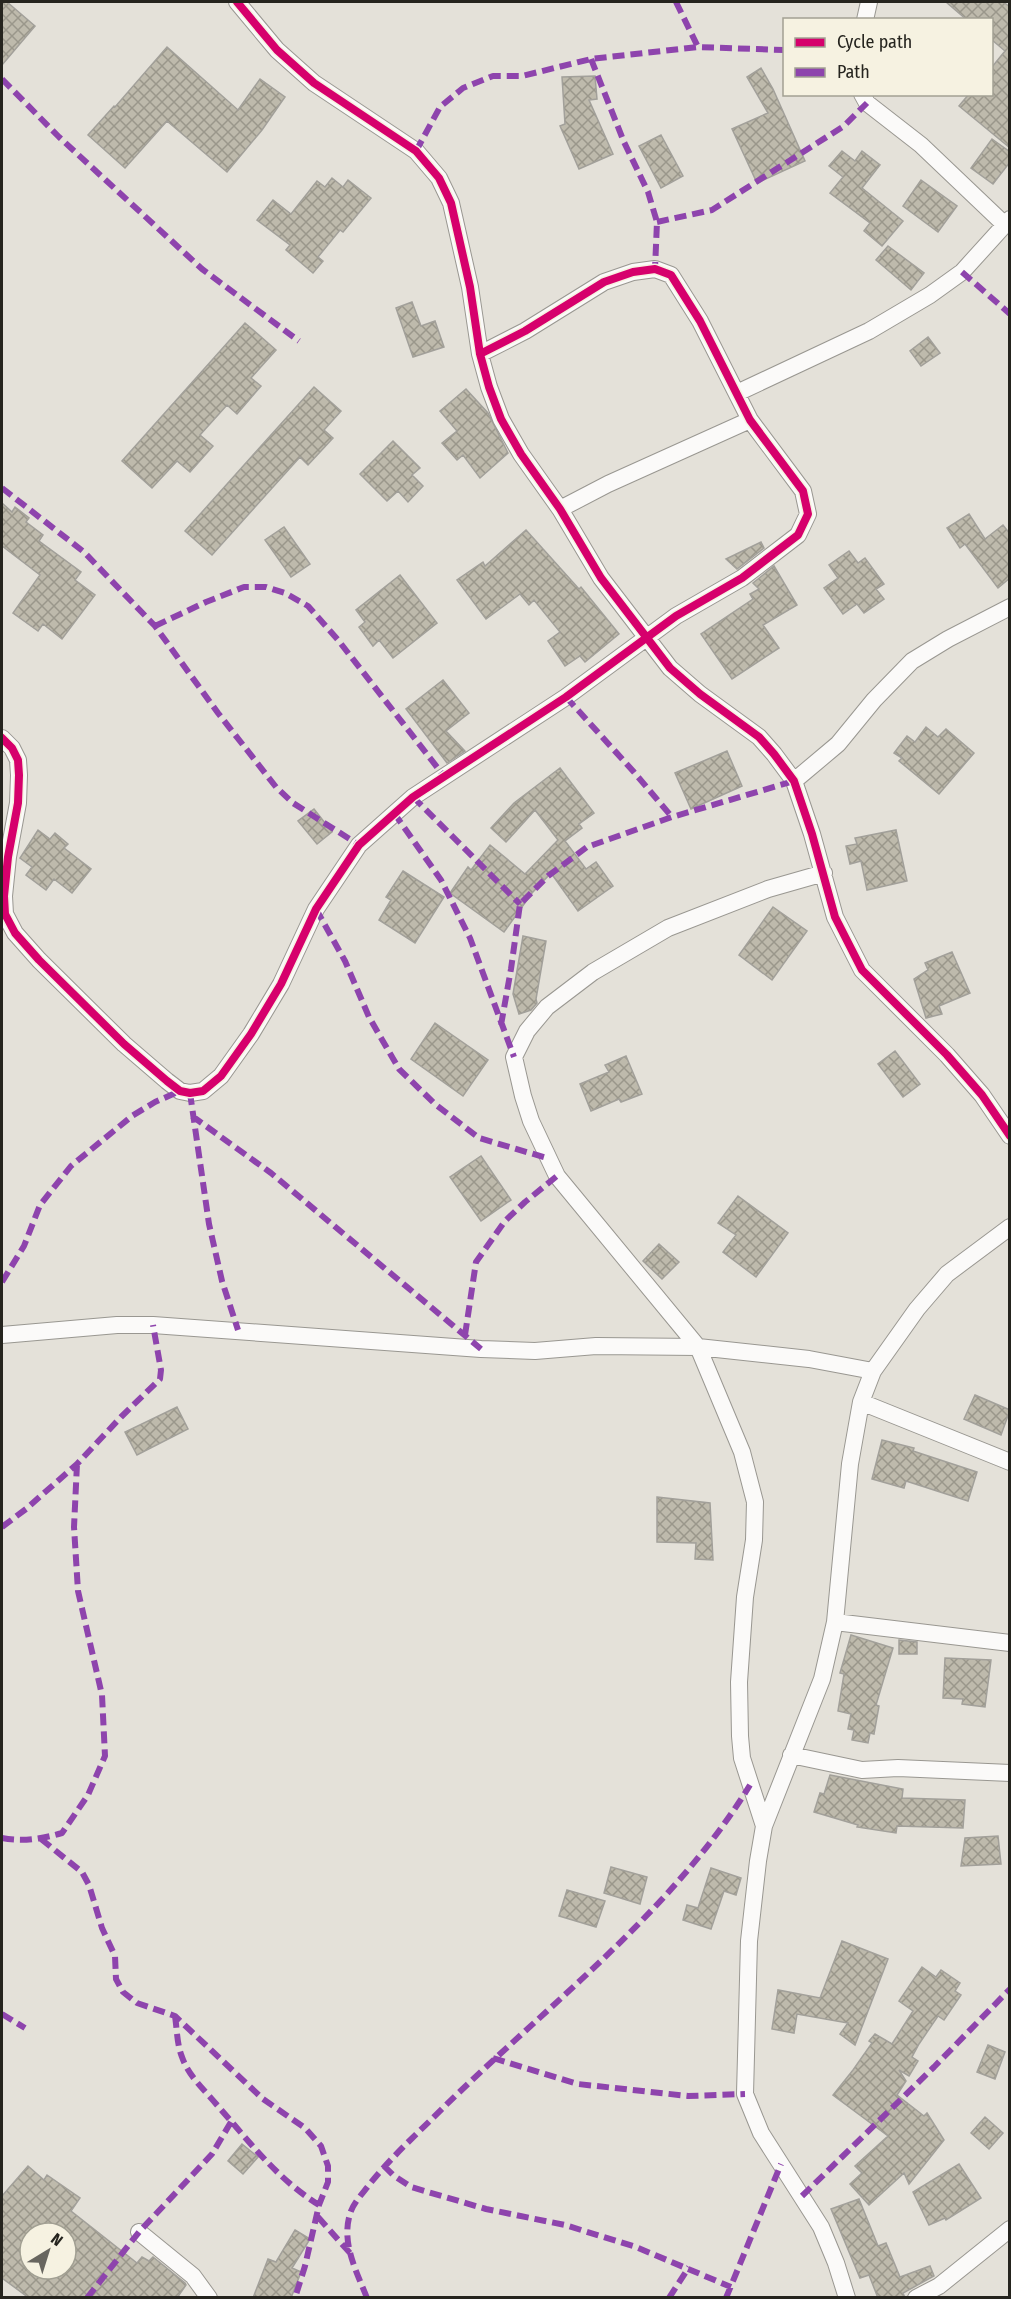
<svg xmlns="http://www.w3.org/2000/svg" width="1011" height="2299" font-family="'Fira Sans Condensed',sans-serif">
	<defs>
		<pattern id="building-cross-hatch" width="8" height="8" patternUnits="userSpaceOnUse" patternTransform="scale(1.5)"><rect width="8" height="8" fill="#bebaac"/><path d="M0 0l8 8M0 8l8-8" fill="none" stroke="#9a978b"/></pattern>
	</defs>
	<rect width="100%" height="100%" fill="#e4e1d9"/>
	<path fill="url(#building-cross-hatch)" stroke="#a2a09a" stroke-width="1.5" fill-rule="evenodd" d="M 2,2 L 7,2 L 35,26 L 2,65 Z
		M 946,2 L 1003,2 L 1010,7 L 1010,148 L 959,106 L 969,94 L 992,94 L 992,67 L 1005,51 L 992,40 L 992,20 L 967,20 Z
		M 167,47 L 238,110 L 260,79 L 285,97 L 262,130 L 227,172 L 167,121 L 125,168 L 88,135 L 114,106 L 115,107 Z
		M 761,68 L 773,89 L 805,161 L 757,183 L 732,129 L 768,113 L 747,77 Z
		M 595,76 L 597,99 L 589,100 L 613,154 L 579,169 L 560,126 L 565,124 L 562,77 Z
		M 661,135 L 683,176 L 661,188 L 639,146 Z
		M 992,139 L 1010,152 L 1010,162 L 993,184 L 971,168 Z
		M 842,151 L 855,161 L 862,151 L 880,165 L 862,188 L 903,221 L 882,246 L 864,231 L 870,223 L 830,193 L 843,177 L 829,166 Z
		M 332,178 L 343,187 L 348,180 L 371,198 L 343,232 L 340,230 L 318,257 L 323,261 L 313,273 L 286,250 L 290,245 L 257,220 L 273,200 L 291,214 L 317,181 L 325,187 Z
		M 921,180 L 957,206 L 938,232 L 903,206 Z
		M 888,246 L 924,273 L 911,290 L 876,260 Z
		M 412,302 L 421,326 L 435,321 L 444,347 L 413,357 L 396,308 Z
		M 245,323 L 276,350 L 251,378 L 261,386 L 237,414 L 227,405 L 200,435 L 213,446 L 190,472 L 177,461 L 152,488 L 122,461 Z
		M 928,337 L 940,353 L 921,366 L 910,351 Z
		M 314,387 L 341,411 L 324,430 L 333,438 L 308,465 L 300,457 L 212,555 L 185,531 Z
		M 466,389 L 488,413 L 508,453 L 480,478 L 463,455 L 457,460 L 442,443 L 457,431 L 440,411 Z
		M 393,441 L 420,468 L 412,475 L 423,486 L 408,502 L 398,491 L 387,501 L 360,474 Z
		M 2,503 L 12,512 L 15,507 L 29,518 L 26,522 L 43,535 L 39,541 L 81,572 L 75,580 L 95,595 L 62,639 L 43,624 L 38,631 L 13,613 L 40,575 L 2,546 Z
		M 969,514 L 985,539 L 1003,525 L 1010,534 L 1010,578 L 998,588 L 965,544 L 960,548 L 947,528 Z
		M 284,527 L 310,564 L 291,577 L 265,540 Z
		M 526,530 L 579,589 L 581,587 L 619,634 L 585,662 L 580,656 L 565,666 L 548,641 L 560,632 L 534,600 L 529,605 L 520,594 L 486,619 L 457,580 L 483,562 L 485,566 Z
		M 761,542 L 764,548 L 737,569 L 726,559 Z
		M 849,551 L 858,563 L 865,558 L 884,584 L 876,589 L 884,599 L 864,613 L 857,604 L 843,614 L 824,588 L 838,578 L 829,565 Z
		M 774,566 L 797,605 L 763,625 L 779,648 L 732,679 L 701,634 L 753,599 L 750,594 L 759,589 L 753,583 Z
		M 400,575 L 437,623 L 393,658 L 379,640 L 373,646 L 359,627 L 365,622 L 356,610 Z
		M 443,680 L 469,713 L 446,731 L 465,751 L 447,763 L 406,709 Z
		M 926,727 L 938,737 L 946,729 L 974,753 L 939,794 L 899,761 L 902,758 L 894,753 L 907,736 L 915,742 Z
		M 727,751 L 742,786 L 691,809 L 675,773 Z
		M 560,768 L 594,813 L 579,824 L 582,828 L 565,841 L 586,869 L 596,862 L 613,886 L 578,911 L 551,873 L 532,893 L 504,932 L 450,893 L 468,867 L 471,870 L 490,845 L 525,874 L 558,840 L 535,810 L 506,842 L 491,828 L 514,803 Z
		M 314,809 L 332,832 L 317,844 L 298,821 Z
		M 38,830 L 50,839 L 55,833 L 68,844 L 64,848 L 91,869 L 72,893 L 54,879 L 46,890 L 26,875 L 32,867 L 20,858 Z
		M 896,830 L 907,881 L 867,890 L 861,861 L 850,864 L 846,846 L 857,844 L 855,838 Z
		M 403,871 L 444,897 L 415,943 L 379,920 L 391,900 L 386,897 Z
		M 773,907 L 807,931 L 772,980 L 739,955 Z
		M 523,936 L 546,941 L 536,999 L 537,1003 L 531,1010 L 519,1014 L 513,994 Z
		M 952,952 L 970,993 L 939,1006 L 942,1014 L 926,1018 L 914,979 L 928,970 L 925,963 Z
		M 435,1023 L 488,1060 L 463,1096 L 411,1059 Z
		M 895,1051 L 920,1084 L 903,1097 L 878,1064 Z
		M 626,1056 L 642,1094 L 621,1102 L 619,1099 L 591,1111 L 580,1084 L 609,1072 L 605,1065 Z
		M 481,1156 L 511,1200 L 481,1221 L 450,1177 Z
		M 738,1196 L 788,1233 L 756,1277 L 723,1252 L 736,1235 L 718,1223 Z
		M 659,1244 L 679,1262 L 662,1279 L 643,1261 Z
		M 975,1395 L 1010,1410 L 1001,1435 L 964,1419 Z
		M 177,1407 L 188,1429 L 137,1455 L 125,1432 Z
		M 882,1440 L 914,1448 L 913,1451 L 977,1472 L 968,1501 L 906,1481 L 904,1488 L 872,1479 Z
		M 657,1497 L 710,1503 L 713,1560 L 695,1559 L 696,1543 L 657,1542 Z
		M 851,1635 L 893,1648 L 876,1705 L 879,1706 L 874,1734 L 870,1733 L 868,1743 L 852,1740 L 854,1730 L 848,1729 L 851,1714 L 838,1711 L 844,1674 L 840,1673 Z
		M 899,1640 L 917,1642 L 917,1654 L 899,1654 Z
		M 945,1658 L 991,1660 L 985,1707 L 962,1704 L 963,1699 L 943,1698 Z
		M 830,1775 L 903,1789 L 902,1798 L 965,1800 L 963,1828 L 897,1826 L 896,1833 L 857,1827 L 858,1825 L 814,1812 L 820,1793 L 824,1794 Z
		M 998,1836 L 1001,1864 L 961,1866 L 965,1838 Z
		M 611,1867 L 647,1877 L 640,1904 L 604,1893 Z
		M 711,1868 L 741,1878 L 736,1895 L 724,1891 L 711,1929 L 683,1920 L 687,1905 L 698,1908 Z
		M 567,1890 L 605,1901 L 596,1927 L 559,1916 Z
		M 842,1941 L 888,1959 L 855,2045 L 840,2034 L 848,2023 L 797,2014 L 794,2033 L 772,2029 L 778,1990 L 820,1998 Z
		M 922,1967 L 936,1977 L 941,1970 L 960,1983 L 955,1991 L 961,1995 L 944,2020 L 938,2016 L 919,2044 L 912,2057 L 918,2061 L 909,2076 L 899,2070 L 906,2081 L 897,2095 L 924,2116 L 927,2113 L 944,2140 L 909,2184 L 904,2173 L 869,2205 L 850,2184 L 862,2173 L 855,2166 L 888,2136 L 833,2095 L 853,2070 L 872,2043 L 869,2041 L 875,2034 L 892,2044 L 913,2011 L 899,2001 Z
		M 988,2045 L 1005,2052 L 995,2079 L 977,2072 Z
		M 985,2117 L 1003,2133 L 989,2149 L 971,2133 Z
		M 242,2144 L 258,2157 L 243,2174 L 228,2161 Z
		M 959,2164 L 981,2198 L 946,2220 L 945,2218 L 929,2225 L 913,2192 Z
		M 28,2166 L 44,2180 L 47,2175 L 80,2198 L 71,2211 L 137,2263 L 142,2257 L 149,2261 L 153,2257 L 185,2283 L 186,2285 L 177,2298 L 29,2298 L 2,2278 L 2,2196 ZM 30,2233 L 66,2233 L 66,2269 L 30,2269 Z
		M 859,2199 L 878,2246 L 886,2243 L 900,2277 L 930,2266 L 934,2276 L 903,2293 L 905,2298 L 878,2298 L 869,2275 L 860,2278 L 831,2209 Z
		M 295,2230 L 310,2239 L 292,2268 L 301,2272 L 291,2298 L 253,2298 L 268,2259 L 276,2262 Z"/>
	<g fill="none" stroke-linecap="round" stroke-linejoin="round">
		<g stroke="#999791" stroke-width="18">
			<path id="street" d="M 237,2 L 277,50 L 314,83 L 416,151 L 439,178 L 451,203 L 470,287 L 480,354 L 489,387 L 501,419 L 521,454 L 560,509 L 601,578 L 670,668 L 700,694 L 759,737 L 774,754 L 794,781 L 812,834 L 835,917 L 862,970 L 947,1055 L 982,1095 L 1010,1136
				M 865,20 L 869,2
				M 862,94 L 867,103 L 921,145 L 1005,225
				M 737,393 L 869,331 L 930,295 L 962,272 L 1010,219
				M 560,509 L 608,484 L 750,420
				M 2,738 L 12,748 L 18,760 L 19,775 L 18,803 L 8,857 L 4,896 L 5,914 L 15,933 L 39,960 L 124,1044 L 167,1081 L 180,1091 L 190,1093 L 203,1091 L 221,1076 L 251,1034 L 281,984 L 316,909 L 359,845 L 413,797 L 566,697 L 676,616 L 742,578 L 798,535 L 808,514 L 803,491 L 750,420 L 700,321 L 671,275 L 655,269 L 633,272 L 604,282 L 525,331 L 480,354
				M 794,781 L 838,744 L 874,700 L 912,661 L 948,639 L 1010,607
				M 2,1335 L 117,1325 L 153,1325 L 481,1349 L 535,1351 L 596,1346 L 698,1347 L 809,1359 L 873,1371
				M 861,1402 L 1010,1462
				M 835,1622 L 1010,1643
				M 791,1755 L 862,1770 L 898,1768 L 1010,1773
				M 764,1826 L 742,1758 L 740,1736 L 739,1682 L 745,1597 L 754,1540 L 755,1502 L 742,1452 L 698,1347 L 557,1176 L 531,1121 L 523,1096 L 514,1057 L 527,1031 L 547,1007 L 593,972 L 668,928 L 768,889 L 824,873
				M 139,2232 L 193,2276 L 209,2298
				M 847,2298 L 836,2263 L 821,2227 L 761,2133 L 745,2094 L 749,1941 L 758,1861 L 764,1826 L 822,1679 L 835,1622 L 850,1464 L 861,1402 L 873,1371 L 917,1309 L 947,1274 L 1010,1227
				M 916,2298 L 939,2286 L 1010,2229"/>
		</g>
		<use href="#street" stroke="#fbfaf9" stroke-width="16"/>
		<path stroke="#8e44ad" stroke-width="6" stroke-dasharray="12 6" stroke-linecap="butt" d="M 676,2 L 698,47
			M 591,59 L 624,142 L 648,192 L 657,222 L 655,269
			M 2,79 L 59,137 L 202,269 L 299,341
			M 416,151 L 440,107 L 463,88 L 493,76 L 522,76 L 591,59 L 698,47 L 784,50
			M 657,222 L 712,210 L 844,126 L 867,103
			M 962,272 L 1010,314
			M 2,488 L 84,552 L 155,626 L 218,713 L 276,787 L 293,803 L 359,845
			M 155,626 L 206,602 L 244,587 L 266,587 L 285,593 L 308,606 L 338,640 L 444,776
			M 566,697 L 633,771 L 672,817
			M 413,797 L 520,904
			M 394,813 L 441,880 L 470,938 L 514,1057
			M 316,909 L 345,961 L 369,1017 L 399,1069 L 435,1104 L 479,1138 L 547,1158
			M 501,1025 L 511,969 L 520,904 L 548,876 L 587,847 L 672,817 L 794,781
			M 190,1093 L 209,1224 L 222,1281 L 238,1330
			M 192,1116 L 271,1173 L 481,1349
			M 2,1282 L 24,1246 L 40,1205 L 71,1166 L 132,1116 L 155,1102 L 180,1091
			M 465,1335 L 476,1262 L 505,1221 L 525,1202 L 557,1176
			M 2,1527 L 26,1509 L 77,1464 L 121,1417 L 160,1379 L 161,1370 L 153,1325
			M 2,1838 C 23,1842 41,1839 62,1833 L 88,1795 L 105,1756 L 102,1695 L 78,1591 L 74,1527 L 77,1464
			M 41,1839 L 82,1872 L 89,1885 L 102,1928 L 115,1956 L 116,1979 L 123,1992 L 137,2003 L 175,2016 L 263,2099 L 305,2128 L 321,2146 L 328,2166 L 328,2182 L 319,2205 L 305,2266 L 295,2298
			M 2,2014 L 25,2028
			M 175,2016 C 177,2029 177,2045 182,2057 C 189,2077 204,2089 217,2105 C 249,2141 277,2179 319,2205
			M 493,2058 L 578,2084 L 688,2096 L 745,2094
			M 384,2166 L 393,2175 L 411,2187 L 486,2209 L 565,2225 L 636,2247 L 731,2287
			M 802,2196 L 934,2067 L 1010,1989
			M 318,2217 L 350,2253
			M 87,2298 L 139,2232 L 212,2154 L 231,2122
			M 367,2298 C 356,2270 340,2241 351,2211 C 355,2201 363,2193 369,2185 C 392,2156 419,2132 445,2106 C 549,2004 673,1911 750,1785
			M 669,2298 L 689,2267
			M 726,2298 L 781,2164"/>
		<g stroke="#f6f2e1" stroke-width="11">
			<path id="cycleway" d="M 237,2 L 277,50 L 314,83 L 416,151 L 439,178 L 451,203 L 470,287 L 480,354 L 489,387 L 501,419 L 521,454 L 560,509 L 601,578 L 670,668 L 700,694 L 759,737 L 774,754 L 794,781 L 812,834 L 835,917 L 862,970 L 947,1055 L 982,1095 L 1010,1136
				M 2,738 L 12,748 L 18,760 L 19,775 L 18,803 L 8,857 L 4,896 L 5,914 L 15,933 L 39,960 L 124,1044 L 167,1081 L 180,1091 L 190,1093 L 203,1091 L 221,1076 L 251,1034 L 281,984 L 316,909 L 359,845 L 413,797 L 566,697 L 676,616 L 742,578 L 798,535 L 808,514 L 803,491 L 750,420 L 700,321 L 671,275 L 655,269 L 633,272 L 604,282 L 525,331 L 480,354"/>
		</g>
		<use href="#cycleway" stroke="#d6006c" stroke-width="8"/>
	</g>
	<rect width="1011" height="2299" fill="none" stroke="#25241e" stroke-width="6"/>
	<rect x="783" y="18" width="210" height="78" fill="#f6f2e1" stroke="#a2a093" stroke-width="1.5"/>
	<rect x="795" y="38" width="30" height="9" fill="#d6006c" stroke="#a2a093" stroke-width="1.5"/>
	<text x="837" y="48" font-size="18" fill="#25241e">Cycle path</text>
	<rect x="795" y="68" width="30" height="9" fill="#8e44ad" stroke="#a2a093" stroke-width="1.5"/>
	<text x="837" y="78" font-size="18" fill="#25241e">Path</text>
	<g transform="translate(48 2251) rotate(38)"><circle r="28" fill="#f6f2e1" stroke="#a2a093" stroke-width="1.5"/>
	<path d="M0-4.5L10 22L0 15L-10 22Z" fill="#68665f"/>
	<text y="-9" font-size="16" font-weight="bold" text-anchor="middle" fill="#25241e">N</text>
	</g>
</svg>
